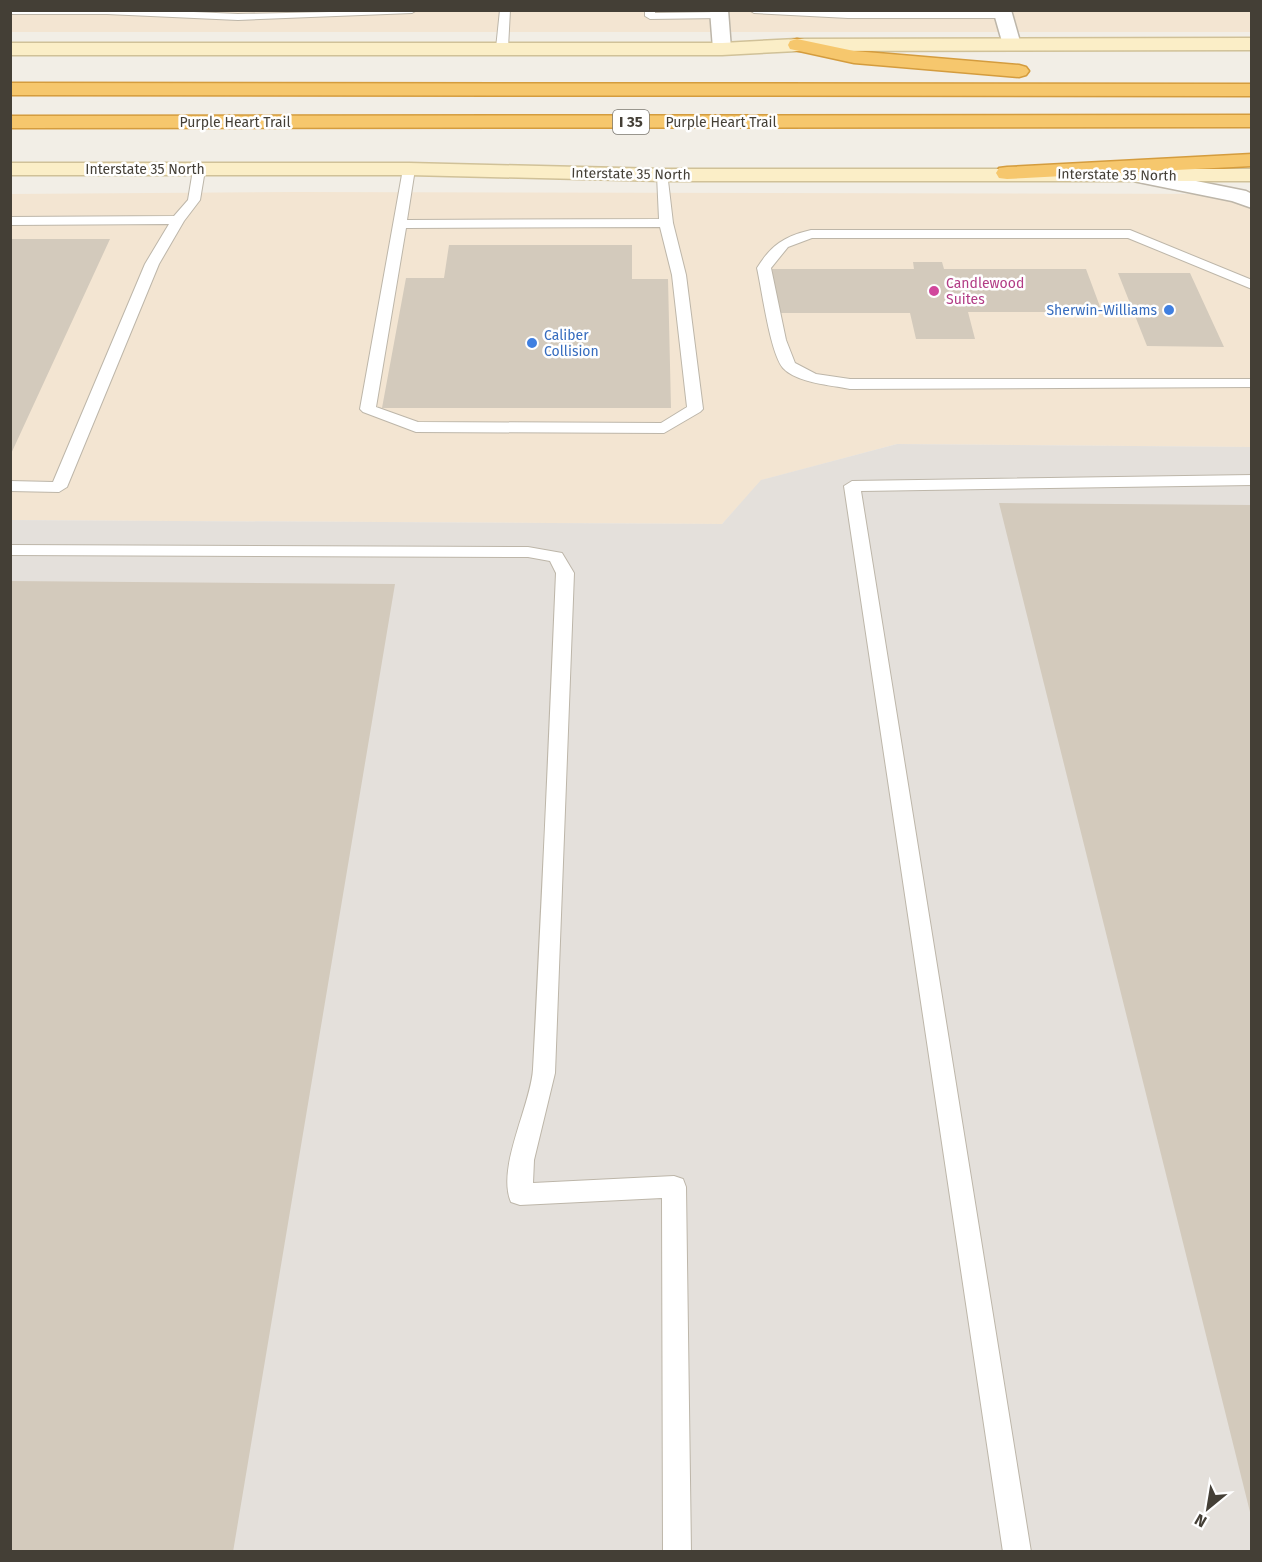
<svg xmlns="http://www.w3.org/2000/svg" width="1262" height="1562" font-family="'Fira Sans',sans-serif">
	<rect width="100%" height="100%" fill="#f2eee6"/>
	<path fill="#f3e5d2" d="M 11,10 L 1252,11 L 1251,32 L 11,32 Z
		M 296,192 L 1251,194 L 1251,447 L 897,444 L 762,480 L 722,524 L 11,520 L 10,194 Z"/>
	<path fill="#e4e0db" d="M 897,444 L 1251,447 L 1251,1551 L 11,1552 L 11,520 L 722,524 L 761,480 Z"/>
	<path fill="#d3cabc" d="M 10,239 L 110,239 L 10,456 Z
		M 449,245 L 632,245 L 632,279 L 668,279 L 671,408 L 382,408 L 406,278 L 444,278 Z
		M 913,262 L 942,262 L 944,269 L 1086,269 L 1102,312 L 968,312 L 975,339 L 916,339 L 910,313 L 777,313 L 772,269 L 914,269 Z
		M 1118,273 L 1190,273 L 1224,347 L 1147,346 Z
		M 999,503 L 1252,505 L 1252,1516 L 1251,1516 Z
		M 10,581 L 395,584 L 233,1552 L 10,1552 Z"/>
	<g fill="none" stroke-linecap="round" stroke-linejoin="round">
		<g stroke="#bdb6a9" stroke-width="2">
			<path id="lane" d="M 10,10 L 149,10 L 238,14 L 417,10 L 412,13 L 238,20 L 107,14 L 10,14 Z
				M 500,10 L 510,10 L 508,48 L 502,51 L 496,48 Z
				M 645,10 L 655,10 L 655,13 L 719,12 L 724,15 L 719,18 L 650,19 L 645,16 Z
				M 749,10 L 1004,12 L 1009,15 L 1004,18 L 848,18 L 754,13 Z
				M 409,165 L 415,169 L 407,220 L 659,219 L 657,175 L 663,171 L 667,172 L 673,223 L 686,275 L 703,409 L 700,412 L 664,433 L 416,432 L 363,412 L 360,409 L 403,169 ZM 660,227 L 672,275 L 687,407 L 661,423 L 418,422 L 376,407 L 406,228 Z
				M 199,166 L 205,170 L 200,200 L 184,221 L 159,264 L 67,487 L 59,492 L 10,491 L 10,481 L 53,482 L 145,264 L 169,224 L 10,225 L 10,217 L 174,216 L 188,200 L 193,170 Z
				M 811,230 L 1130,230 L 1252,280 L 1252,289 L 1128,238 L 812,238 L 788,247 L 771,268 L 786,340 L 795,363 L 816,374 L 850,379 L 1252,379 L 1252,387 L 850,389 C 831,385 797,383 783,368 C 770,353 762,290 757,268 C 771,245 785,236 811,230 Z
				M 1252,475 L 1252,485 L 861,491 L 1031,1552 L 1003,1552 L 844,486 L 852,481 Z
				M 10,545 L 528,547 L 562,553 L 574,573 L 555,1073 L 534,1160 L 533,1183 L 674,1176 L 683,1179 L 686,1187 L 691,1552 L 663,1552 L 662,1198 L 520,1205 L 511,1202 C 496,1168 531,1105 533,1069 C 542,904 549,738 556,573 L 550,561 L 528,557 L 10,555 Z"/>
		</g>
		<g stroke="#bdb6a9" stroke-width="3">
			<path id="street" d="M 710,10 L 728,10 L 731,49 L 729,53 L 715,53 L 713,49 Z
				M 993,10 L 1011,10 L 1021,45 L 1019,49 L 1005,49 L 1003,45 Z
				M 1141,170 L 1246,191 L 1252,194 L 1252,208 L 1232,201 L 1133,181 L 1130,176 L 1133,171 Z"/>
		</g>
		<g stroke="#d0c198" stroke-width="3">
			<path id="secondary" d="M 1252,38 L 1252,50 L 797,51 L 722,55 L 10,55 L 10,43 L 722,43 L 797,39 Z
				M 10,163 L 409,163 L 663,169 L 1252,169 L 1252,181 L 663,181 L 409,175 L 10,175 Z"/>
		</g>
		<g stroke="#d49c3e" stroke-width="3">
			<path id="highway" d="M 797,39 L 854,51 L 1019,65 L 1026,67 L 1029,71 L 1026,75 L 1019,77 L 854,63 L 790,49 L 788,45 L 790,41 Z
				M 10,83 L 1252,84 L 1252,96 L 10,95 Z
				M 1252,115 L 1252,127 L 10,128 L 10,116 Z
				M 1252,154 L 1252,166 L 1007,179 L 999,178 L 996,173 L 999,168 L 1007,167 Z"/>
		</g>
		<use href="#lane" fill="#fff" fill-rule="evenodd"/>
		<use href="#street" fill="#fff" fill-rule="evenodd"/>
		<use href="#secondary" fill="#fbeec7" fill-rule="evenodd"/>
		<use href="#highway" fill="#f6c76d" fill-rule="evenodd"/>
	</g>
	<circle fill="#d1479c" stroke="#fff" stroke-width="2" cx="934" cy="291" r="6"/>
	<g fill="#3f7fe0" stroke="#fff" stroke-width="2">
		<circle cx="1169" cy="310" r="6"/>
		<circle cx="532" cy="343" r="6"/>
	</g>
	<g text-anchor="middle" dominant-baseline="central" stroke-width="5" stroke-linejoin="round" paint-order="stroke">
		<g font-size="14" fill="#443f36" stroke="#fff">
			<text x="235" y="122">Purple Heart Trail</text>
			<text x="721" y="122">Purple Heart Trail</text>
			<text x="145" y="169">Interstate 35 North</text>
			<text transform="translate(631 174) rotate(1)">Interstate 35 North</text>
			<text transform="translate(1117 175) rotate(1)">Interstate 35 North</text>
		</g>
		<g font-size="14" fill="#b23c85" stroke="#fff" text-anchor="start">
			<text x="946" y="283">Candlewood<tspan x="946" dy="16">Suites</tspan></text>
		</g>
		<g font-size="14" fill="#366cbe" stroke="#fff" text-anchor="end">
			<text x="1157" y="310">Sherwin-Williams</text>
			<text x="544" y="335" text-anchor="start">Caliber<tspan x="544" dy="16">Collision</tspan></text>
		</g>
		<rect fill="#fff" stroke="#7c7972" stroke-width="1.5" x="613" y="110" width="36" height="24" rx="4.5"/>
		<g font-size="15" font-weight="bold" fill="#443f36">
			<text x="631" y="122">I 35</text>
		</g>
	</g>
	<rect width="1262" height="1562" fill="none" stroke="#443f36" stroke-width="24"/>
	<g transform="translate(1208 1508) rotate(210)" stroke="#ffffff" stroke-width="4.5" paint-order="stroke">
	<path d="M0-4.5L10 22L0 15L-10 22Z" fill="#443f36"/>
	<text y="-9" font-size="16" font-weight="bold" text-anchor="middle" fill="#443f36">N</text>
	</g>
</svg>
